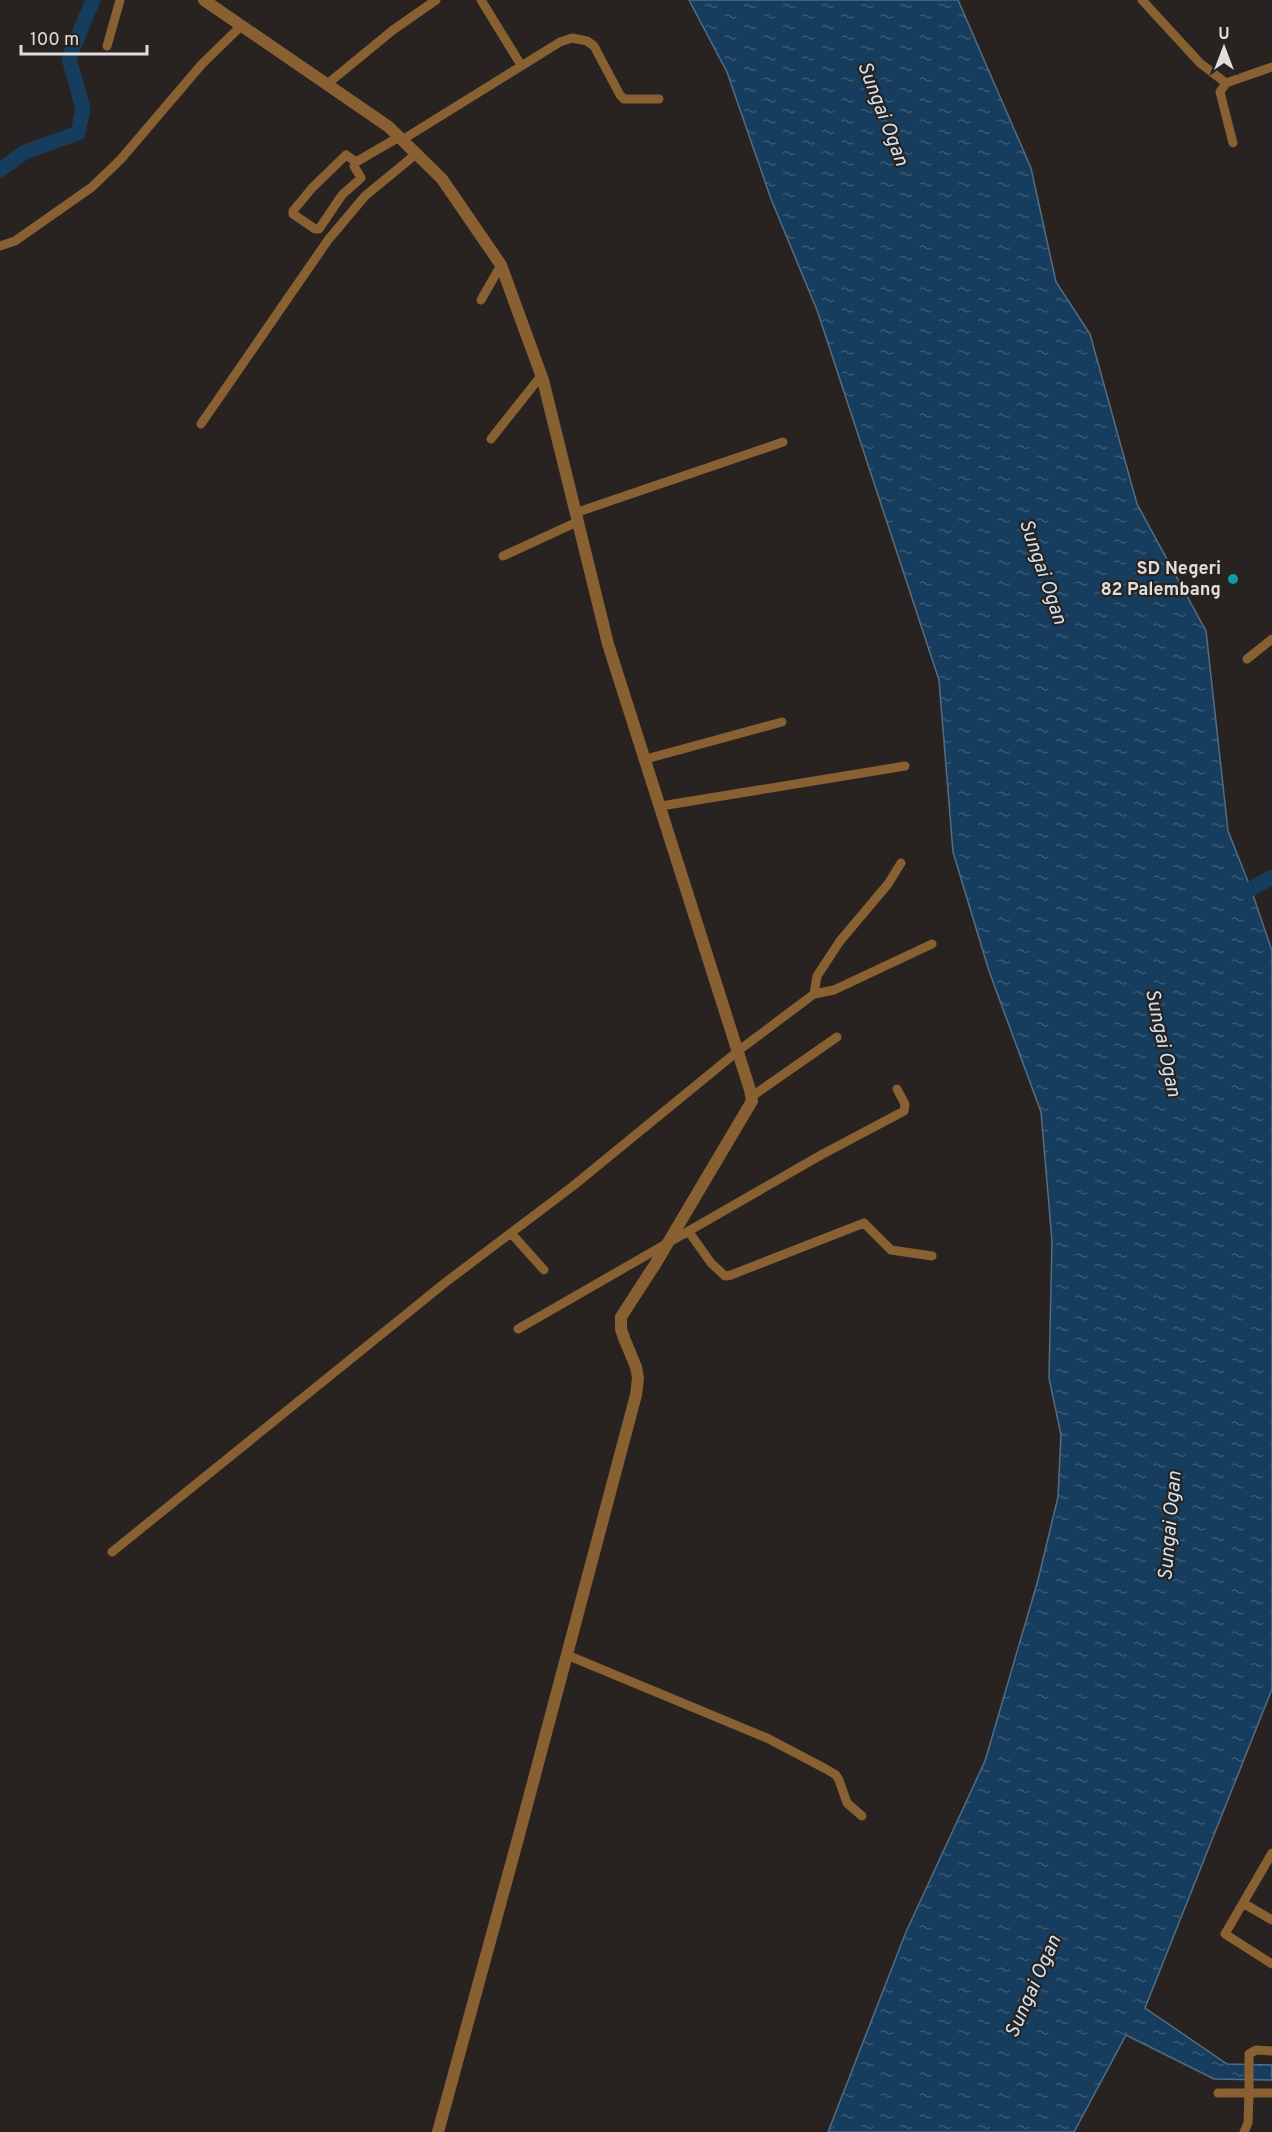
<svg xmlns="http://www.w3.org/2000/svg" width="1272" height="2132" font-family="Overpass,sans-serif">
	<defs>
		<pattern id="water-ripples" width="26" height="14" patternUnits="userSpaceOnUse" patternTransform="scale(1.5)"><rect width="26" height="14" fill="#173d5e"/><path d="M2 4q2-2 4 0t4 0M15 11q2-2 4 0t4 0" fill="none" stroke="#385974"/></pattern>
	</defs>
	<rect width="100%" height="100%" fill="#282320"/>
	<path fill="url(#water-ripples)" stroke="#536d83" stroke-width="1.5" d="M 689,0 L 958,0 L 1031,168 L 1056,282 L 1090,334 L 1137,504 L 1206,631 L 1228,831 L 1251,889 L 1272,951 L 1272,1689 L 1145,2008 L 1227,2064 L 1272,2065 L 1272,2080 L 1214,2079 L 1126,2035 L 1074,2132 L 828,2132 L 906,1932 L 985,1761 L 1038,1580 L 1058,1497 L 1061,1435 L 1049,1378 L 1052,1241 L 1041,1112 L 989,971 L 953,852 L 939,680 L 817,310 L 771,199 L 727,72 Z"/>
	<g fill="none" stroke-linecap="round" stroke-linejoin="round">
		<path stroke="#173d5e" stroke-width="15" d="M 0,170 L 25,152 L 78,133 L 83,109 L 69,58 L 93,0
			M 1251,889 L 1272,877"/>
		<path stroke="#886032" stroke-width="9" d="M 481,0 L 521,65
			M 1142,0 L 1200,63 L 1226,83 L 1272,67
			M 107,46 L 120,0
			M 1226,83 L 1220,92 L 1233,143
			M 326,85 L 393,30 L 436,0
			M 402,140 L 560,42 L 572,38 L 587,41 L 594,46 L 620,95 L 624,99 L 659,99
			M 356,162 L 354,166 L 361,178 L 342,195 L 319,229 L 315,229 L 293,214 L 293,211 L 312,188 L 346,155 L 356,162 L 399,137
			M 0,246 L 15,241 L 92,187 L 121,159 L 202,64 L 241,26
			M 481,300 L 501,265
			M 201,424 L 328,240 L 365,196 L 416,154
			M 491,439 L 541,376
			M 575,513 L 783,442
			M 503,556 L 577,522
			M 1247,659 L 1272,639
			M 646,759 L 782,722
			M 661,806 L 905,766
			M 814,994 L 817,976 L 840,941 L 888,884 L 901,863
			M 751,1097 L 837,1037
			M 689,1232 L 711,1263 L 725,1276 L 731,1275 L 864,1223 L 891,1250 L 932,1256
			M 511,1233 L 544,1270
			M 518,1329 L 821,1155 L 904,1111 L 905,1104 L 897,1089
			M 112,1552 L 446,1282 L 573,1186 L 738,1051 L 814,994 L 834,990 L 932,944
			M 567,1655 L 767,1738 L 826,1769 L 836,1775 L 839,1780 L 847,1803 L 862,1816
			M 1272,1853 L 1225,1934 L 1272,1964
			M 1243,1903 L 1272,1920
			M 1272,2051 L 1256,2050 L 1249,2054 L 1249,2093 L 1272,2093
			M 1218,2093 L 1249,2093 L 1248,2123 L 1244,2132"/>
		<path stroke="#886032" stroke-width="12" d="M 204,0 L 389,127 L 442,179 L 501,265 L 543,380 L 608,644 L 750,1090 L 752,1101 L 656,1263 L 621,1317 L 621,1329 L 624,1338 L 636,1367 L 638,1378 L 636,1395 L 519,1835 L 438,2132"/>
	</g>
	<circle fill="#0f9aa8" stroke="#282320" stroke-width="2" cx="1233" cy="579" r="6"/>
	<g text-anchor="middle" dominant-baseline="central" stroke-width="4.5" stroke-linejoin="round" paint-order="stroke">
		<g font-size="18" font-weight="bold" fill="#e0ddda" stroke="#282320" text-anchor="end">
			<text x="1221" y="569">SD Negeri<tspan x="1221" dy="21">82 Palembang</tspan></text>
		</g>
		<g font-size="20" font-style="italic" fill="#d0e2f2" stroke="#282320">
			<text transform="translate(882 114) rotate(69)">Sungai Ogan</text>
			<text transform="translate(1042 572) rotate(71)">Sungai Ogan</text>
			<text transform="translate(1162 1043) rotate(78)">Sungai Ogan</text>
			<text transform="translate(1171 1526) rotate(-85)">Sungai Ogan</text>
			<text transform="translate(1034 1987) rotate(-66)">Sungai Ogan</text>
		</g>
	</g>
	<g transform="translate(1224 48)" stroke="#282320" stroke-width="4.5" paint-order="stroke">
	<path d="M0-4.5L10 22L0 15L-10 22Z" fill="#e0ddda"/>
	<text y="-9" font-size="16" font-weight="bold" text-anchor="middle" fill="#e0ddda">U</text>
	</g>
	<path d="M21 45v9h126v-9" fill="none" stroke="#e0ddda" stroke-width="3"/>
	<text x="30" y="45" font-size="18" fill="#e0ddda" stroke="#282320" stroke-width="4.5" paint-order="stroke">100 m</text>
</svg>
